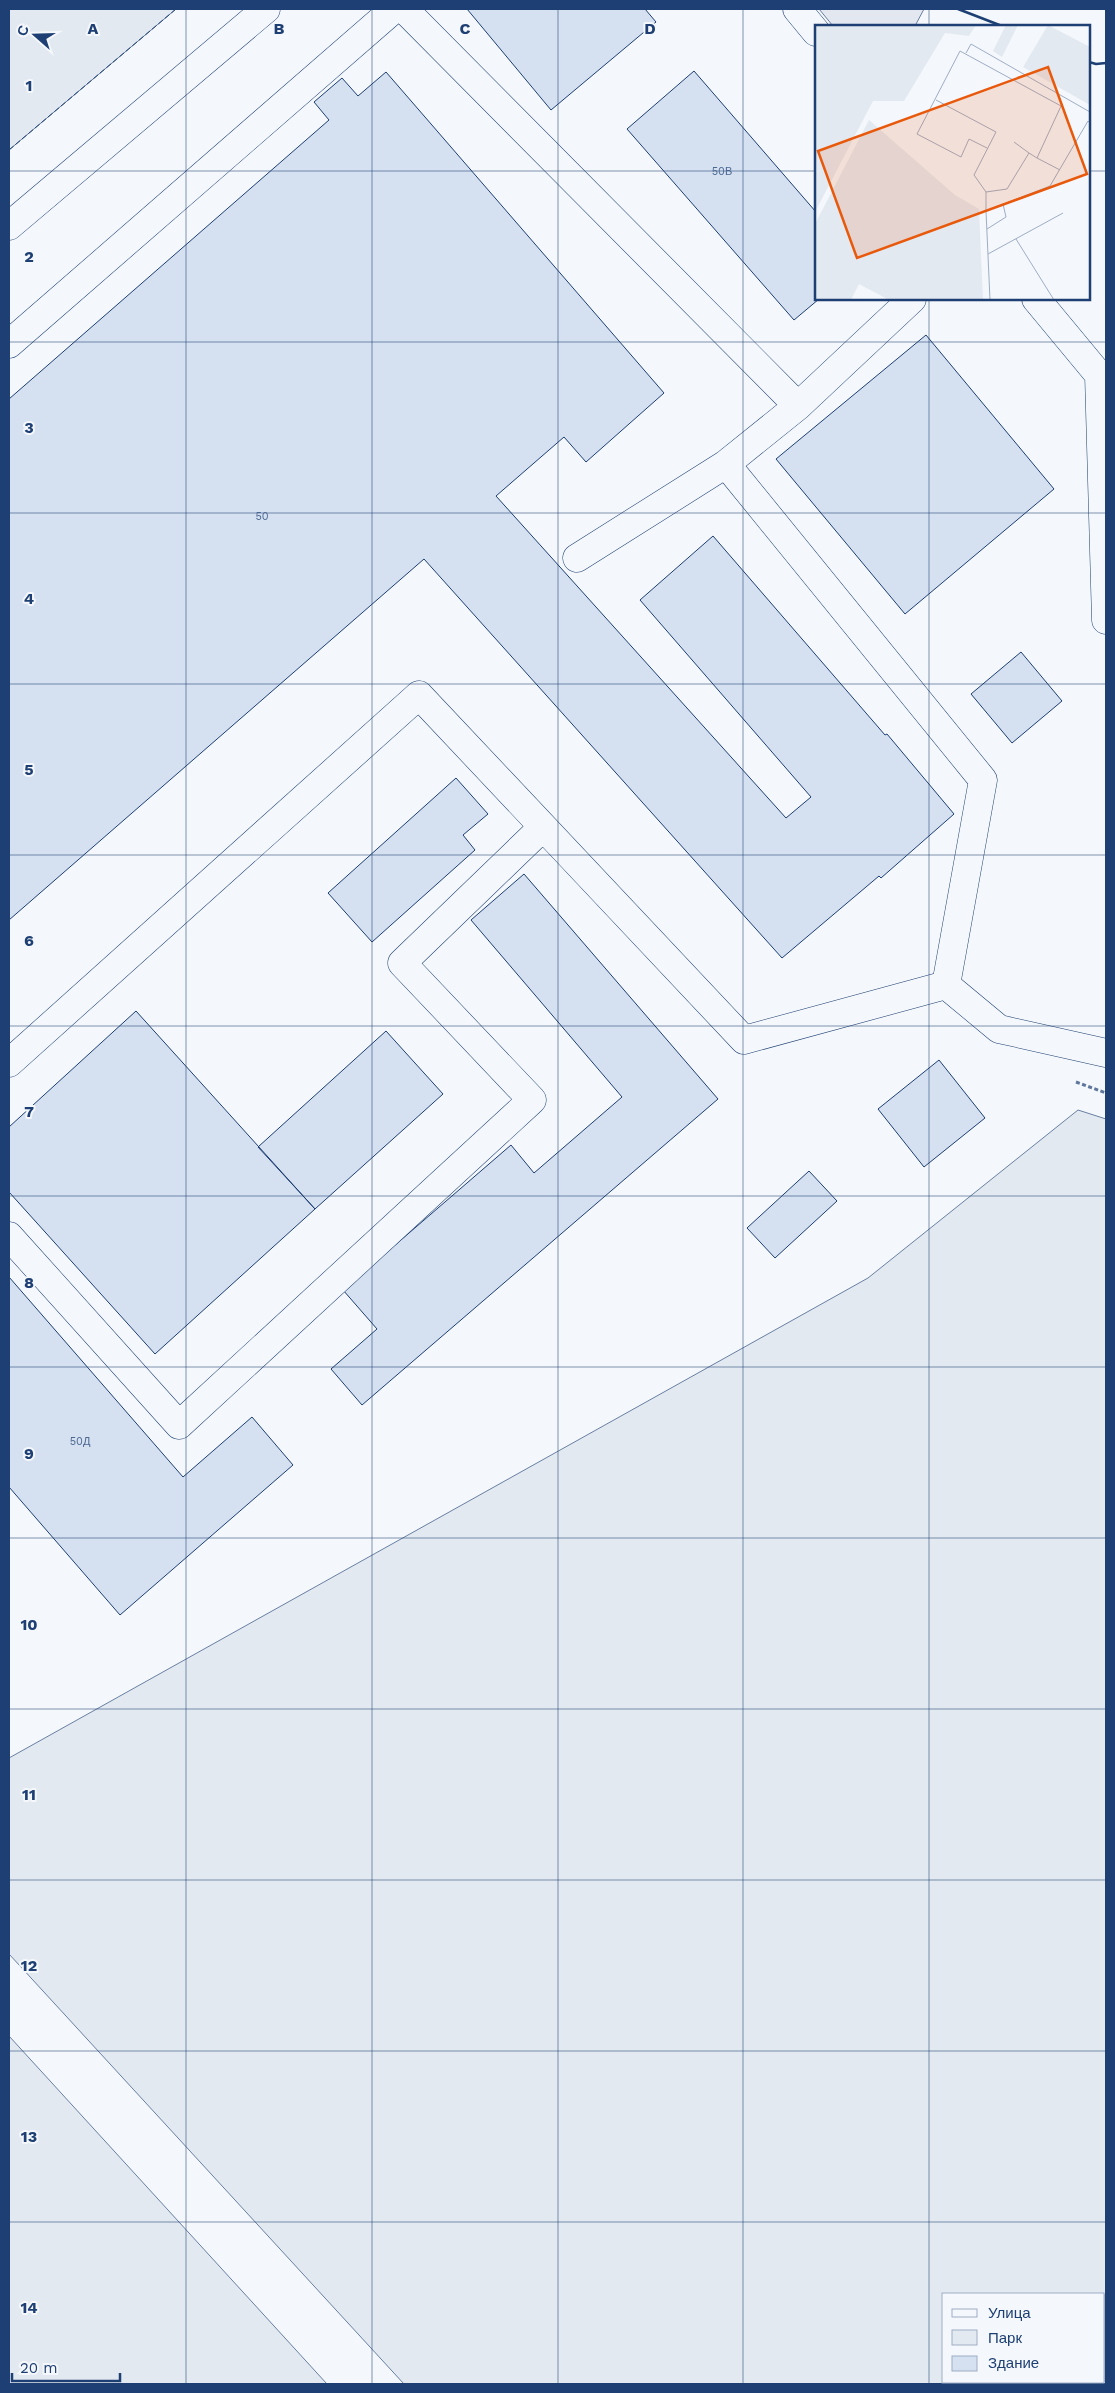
<svg xmlns="http://www.w3.org/2000/svg" width="1115" height="2393" font-family="'Work Sans',sans-serif">
	<rect width="100%" height="100%" fill="#f4f7fb"/>
	<path fill="#e3e9f0" stroke="#687fa3" fill-rule="evenodd" d="M 9,9 L 176,9 L 9,150 Z
		M 1078,1110 L 1106,1119 L 1106,2384 L 404,2384 L 9,1954 L 9,1758 L 868,1278 ZM 944,2294 L 1104,2294 L 1104,2382 L 944,2382 Z
		M 9,2036 L 327,2384 L 9,2384 Z"/>
	<path fill="#e3e8f0" stroke="#687fa3" d="M 819,9 L 924,9 L 915,26 L 833,26 Z"/>
	<path fill="#d5e0f0" stroke="#1d3f73" d="M 467,9 L 645,9 L 656,22 L 551,110 Z
		M 694,71 L 816,212 L 816,299 L 819,299 L 794,320 L 627,129 Z
		M 386,72 L 664,393 L 586,462 L 564,437 L 496,496 L 786,818 L 811,797 L 640,600 L 713,536 L 885,735 L 887,734 L 954,814 L 881,878 L 879,876 L 782,958 L 424,559 L 9,920 L 9,399 L 329,120 L 314,102 L 342,78 L 358,96 Z
		M 926,335 L 1054,489 L 905,614 L 776,459 Z
		M 1021,652 L 1062,701 L 1012,743 L 971,694 Z
		M 456,778 L 488,814 L 463,835 L 475,850 L 372,942 L 328,893 Z
		M 524,874 L 718,1099 L 362,1405 L 331,1369 L 377,1329 L 343,1290 L 511,1145 L 534,1173 L 622,1097 L 471,920 Z
		M 136,1011 L 315,1209 L 155,1354 L 9,1192 L 9,1127 Z
		M 386,1031 L 443,1094 L 315,1209 L 258,1147 Z
		M 939,1060 L 985,1118 L 924,1167 L 878,1109 Z
		M 809,1171 L 837,1201 L 775,1258 L 747,1228 Z
		M 9,1277 L 183,1477 L 252,1417 L 293,1465 L 120,1615 L 9,1487 Z"/>
	<g fill="none" stroke-linecap="round" stroke-linejoin="round">
		<g stroke="#1d3f73" stroke-width="29">
			<path id="minor" d="M 404,9 L 798,406 L 726,464 L 983,780 L 946,985 L 999,1029 L 1106,1053
				M 797,9 L 816,32
				M 9,226 L 266,9
				M 1036,299 L 1099,375 L 1106,620
				M 9,344 L 394,9
				M 798,406 L 912,299
				M 577,558 L 726,464
				M 9,1063 L 419,695 L 744,1040 L 946,985
				M 9,1236 L 179,1425 L 532,1100 L 402,963 L 543,827"/>
		</g>
		<path stroke="#5e769c" stroke-width="3" stroke-dasharray="4 2.5" stroke-linecap="butt" d="M 1076,1082 L 1106,1093"/>
		<use href="#minor" stroke="#f4f7fb" stroke-width="28"/>
		<path stroke="#1d3f73" stroke-width="1" stroke-dasharray="6 2.5" stroke-linecap="butt" d="M 9,150 L 176,9"/>
		<path stroke="#1d3f73" stroke-width="2.5" d="M 958,9 L 1002,26
			M 1089,62 L 1096,64 L 1106,63"/>
	</g>
	<path fill="none" stroke="#1d3f73" stroke-width="1" stroke-opacity="0.55" d="M 186,9 L 186,2384M 372,9 L 372,2384M 558,9 L 558,2384M 743,9 L 743,2384M 929,9 L 929,26M 9,171 L 816,171M 1089,171 L 1106,171M 929,299 L 929,2384M 9,342 L 1106,342M 9,513 L 1106,513M 9,684 L 1106,684M 9,855 L 1106,855M 9,1026 L 1106,1026M 9,1196 L 1106,1196M 9,1367 L 1106,1367M 9,1538 L 1106,1538M 9,1709 L 1106,1709M 9,1880 L 1106,1880M 9,2051 L 1106,2051M 9,2222 L 1106,2222"/>
	<g text-anchor="middle" dominant-baseline="central" stroke-width="4" stroke-linejoin="round" paint-order="stroke">
		<g font-size="11" fill="#4b6792">
			<text x="722" y="171">50В</text>
			<text x="262" y="516">50</text>
			<text x="80" y="1441">50Д</text>
		</g>
	</g>
	<g transform="translate(815 25)">
		<rect width="275" height="275" fill="#f4f7fb"/>
		<path d="M 0,0 L 161,0 L 154,11 L 130,8 L 89,76 L 58,76 L 0,187 ZM 191,0 L 203,0 L 187,32 L 178,26 ZM 233,0 L 275,22 L 275,80 L 208,42 ZM 54,95 L 140,170 L 164,184 L 168,275 L 74,275 L 44,259 L 36,275 L 0,275 L 0,199 Z" fill="#e3e9f0"/>
		<path fill="none" stroke="#9eadc5" stroke-width="1" d="M 151,28 L 156,19 L 275,87M 121,75 L 181,107 L 159,150 L 171,167M 199,117 L 214,128M 222,133 L 245,145M 171,186 L 171,167 L 192,164 L 214,128 L 222,133 L 246,81 L 145,26 L 102,109 L 146,132 L 154,114 L 172,123M 172,204 L 191,192 L 188,179M 201,214 L 239,275M 173,229 L 248,188M 175,275 L 171,186 L 235,161 L 273,96 L 275,98"/>
		<path fill="#e8590c" fill-opacity="0.15" stroke="#e8590c" stroke-width="2.5" d="M 233,42 L 272,149 L 42,233 L 3,126 Z"/>
		<rect width="275" height="275" fill="none" stroke="#1d3f73" stroke-width="2.5"/>
	</g>
	<g font-size="16" text-anchor="middle" font-weight="bold" fill="#1d3f73" stroke="#f4f7fb" stroke-width="4" stroke-linejoin="round" paint-order="stroke">
		<text x="93" y="34">A</text>
		<text x="279" y="34">B</text>
		<text x="465" y="34">C</text>
		<text x="650" y="34">D</text>
		<text x="29" y="91">1</text>
		<text x="29" y="262">2</text>
		<text x="29" y="433">3</text>
		<text x="29" y="604">4</text>
		<text x="29" y="775">5</text>
		<text x="29" y="946">6</text>
		<text x="29" y="1117">7</text>
		<text x="29" y="1288">8</text>
		<text x="29" y="1459">9</text>
		<text x="29" y="1630">10</text>
		<text x="29" y="1800">11</text>
		<text x="29" y="1971">12</text>
		<text x="29" y="2142">13</text>
		<text x="29" y="2313">14</text>
	</g>
	<rect width="1115" height="2393" fill="none" stroke="#1d3f73" stroke-width="20"/>
	<rect x="942" y="2293" width="162" height="90" fill="#f4f7fb" stroke="#9eadc5"/>
	<rect x="952" y="2309" width="25" height="8" fill="#f4f7fb" stroke="#9eadc5"/>
	<text x="988" y="2318" font-size="15" fill="#1d3f73">Улица</text>
	<rect x="952" y="2330" width="25" height="15" fill="#e3e9f0" stroke="#9eadc5"/>
	<text x="988" y="2343" font-size="15" fill="#1d3f73">Парк</text>
	<rect x="952" y="2356" width="25" height="15" fill="#d5e0f0" stroke="#9eadc5"/>
	<text x="988" y="2368" font-size="15" fill="#1d3f73">Здание</text>
	<g transform="translate(35 35) rotate(290)" stroke="#f4f7fb" stroke-width="4" paint-order="stroke">
	<path d="M0-4L9 19L0 12L-9 19Z" fill="#1d3f73"/>
	<text y="-8" font-size="14" font-weight="bold" text-anchor="middle" fill="#1d3f73">С</text>
	</g>
	<path d="M12 2373v8h108v-8" fill="none" stroke="#1d3f73" stroke-width="2.5"/>
	<text x="20" y="2373" font-size="15" fill="#1d3f73" stroke="#f4f7fb" stroke-width="4" paint-order="stroke">20 m</text>
</svg>
